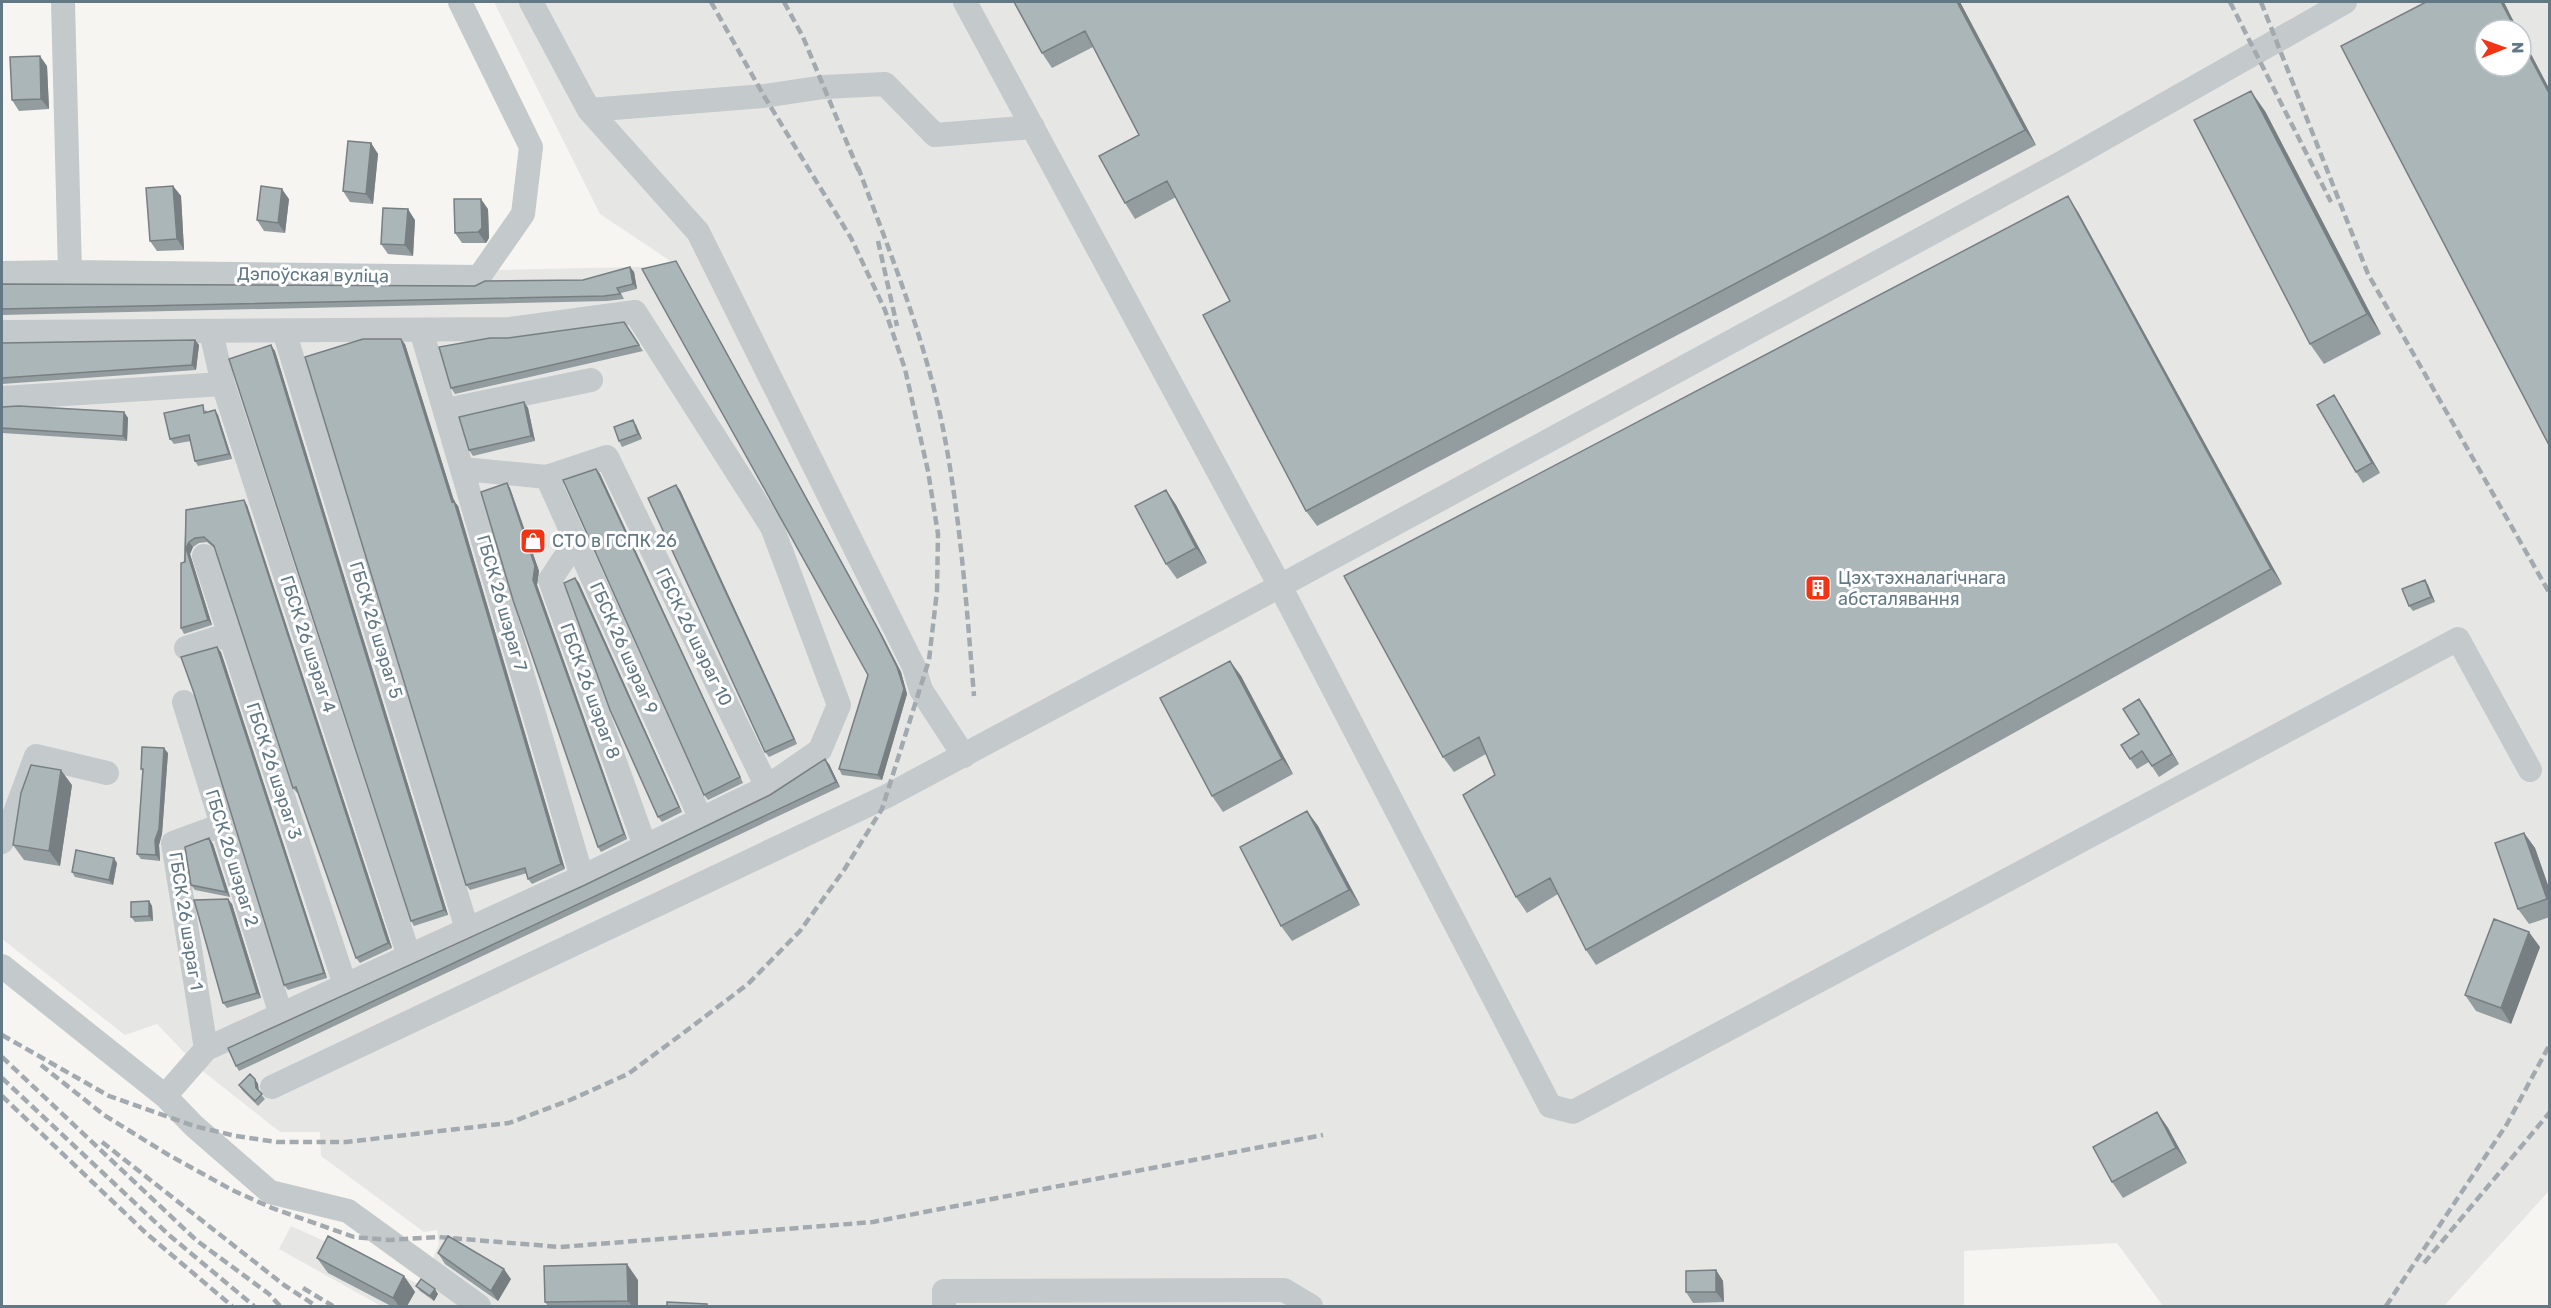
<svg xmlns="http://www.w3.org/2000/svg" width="2551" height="1308" font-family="Rubik,sans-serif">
	<rect width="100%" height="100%" fill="#f6f5f1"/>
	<path fill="#e6e7e5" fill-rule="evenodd" d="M 494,2 L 2549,2 L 2549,1191 L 2444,1306 L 2163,1306 L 2117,1243 L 1964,1251 L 1964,1306 L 381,1306 L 279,1249 L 291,1226 L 419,1284 L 429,1269 L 439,1244 L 437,1230 L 424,1232 L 321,1156 L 320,1132 L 280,1132 L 200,1069 L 157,1024 L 125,1035 L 2,939 L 2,281 L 678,266 L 600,214 ZM 2485,30 L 2521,30 L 2521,66 L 2485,66 Z"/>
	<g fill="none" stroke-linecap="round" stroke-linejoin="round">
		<path stroke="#c4c9cb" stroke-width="24" d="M 63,2 L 70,272
			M 531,2 L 589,110 L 698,232 L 914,667 L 921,690 L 964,756
			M 965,2 L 1280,586 L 2061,163 L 2345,2
			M 589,110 L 764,96 L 824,87 L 885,84 L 935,135 L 1033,127
			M 2,273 L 70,272 L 479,277 L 523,214 L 531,147 L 460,2
			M 421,330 L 582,877
			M 284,331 L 467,929
			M 2,332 L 510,329 L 635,312 L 772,527 L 839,705 L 820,750 L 767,787 L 582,877 L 206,1049 L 165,1096
			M 211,332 L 223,384 L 409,956
			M 2,398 L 223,384
			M 446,410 L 591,380
			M 463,469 L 547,477 L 607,457 L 767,787
			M 547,477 L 701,819
			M 576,541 L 550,580 L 645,846
			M 204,556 L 345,985
			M 186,648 L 230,634
			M 184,702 L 281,1015
			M 2,842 L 7,834 L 36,756 L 107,773
			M 2,966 L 165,1096 L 194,1126 L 270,1192 L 348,1211 L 479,1306
			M 206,1049 L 173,843 L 222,825
			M 272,1087 L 887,796 L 1280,586 L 1550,1106 L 1573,1112 L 2458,639 L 2530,770
			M 944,1306 L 944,1291 L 1284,1290 L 1311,1306"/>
		<path stroke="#a2aaaf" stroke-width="4.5" stroke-dasharray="9 4.5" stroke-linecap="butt" d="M 784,2 L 803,37 L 860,174
			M 2230,2 L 2331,202
			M 2261,2 L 2368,274 L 2550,594
			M 858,167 C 891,255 928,346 945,439 C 961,524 967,611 974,696
			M 878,241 L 897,326
			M 2,1035 L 109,1096 L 194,1126 L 236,1136 L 277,1142 L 346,1142 L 509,1123 L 570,1100 L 628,1074 L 686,1031 L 748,984 L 800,931 L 844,870 L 882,809 L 929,660 L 937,591 L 938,534 L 928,471 L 905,369 L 885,310 L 851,238 L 764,96 L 711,2
			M 2,1057 L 196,1240 L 269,1294 L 280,1306
			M 41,1065 L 104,1115 L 167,1154 L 232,1190 L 272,1208 L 354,1237 L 389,1240 L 438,1237 L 560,1247 L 873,1222 L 1323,1135
			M 2,1078 L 169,1235 L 254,1306
			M 2,1096 L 147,1234 L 232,1306
			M 102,1142 L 284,1285 L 316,1306
			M 2424,1263 L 2550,1112
			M 303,1288 L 333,1306
			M 2386,1306 L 2507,1124 L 2550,1044"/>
	</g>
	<path fill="#939d9f" d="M 1014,2 L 1960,2 L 2036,145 L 1317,526 L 1306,511 L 1230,301 L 1176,197 L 1135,219 L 1125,203 L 1139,135 L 1093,47 L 1052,68 L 1042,53 Z
		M 47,66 L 49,109 L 19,111 L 12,100 Z
		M 2265,111 L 2381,334 L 2324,364 L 2310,344 Z
		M 371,143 L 378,154 L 373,204 L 350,202 L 343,191 Z
		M 173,186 L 181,196 L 184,250 L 157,251 L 150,241 Z
		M 289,199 L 285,233 L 264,231 L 257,220 Z
		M 488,209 L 489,238 L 486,243 L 462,243 L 455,233 Z
		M 2078,212 L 2282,584 L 1596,965 L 1586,950 L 1558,894 L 1527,913 L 1516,897 L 1495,775 L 1486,754 L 1454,772 L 1443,757 Z
		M 415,220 L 413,256 L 388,254 L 381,244 Z
		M 679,266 L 882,635 L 901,672 L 907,694 L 882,780 L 842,775 L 839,769 L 868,675 Z
		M 630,267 L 634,272 L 637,289 L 621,293 L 624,299 L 607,301 L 2,315 L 2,284 L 475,286 L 583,280 Z
		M 624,322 L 643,351 L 455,394 L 451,388 L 508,338 Z
		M 195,340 L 199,345 L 196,370 L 2,384 L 2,343 Z
		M 405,344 L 454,501 L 458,506 L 565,869 L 532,884 L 528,879 L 527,873 L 470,890 L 466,885 Z
		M 275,351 L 448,915 L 414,926 L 411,921 Z
		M 2334,395 L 2341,406 L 2380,473 L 2363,483 L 2356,472 Z
		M 524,402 L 528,408 L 535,441 L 473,456 L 469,450 Z
		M 2,407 L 124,412 L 128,418 L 127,441 L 2,433 Z
		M 206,410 L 207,412 L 215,410 L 218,415 L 232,459 L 198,466 L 195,461 L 191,441 L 174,444 L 170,439 Z
		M 636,425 L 642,439 L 622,447 L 619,441 Z
		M 596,469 L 600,474 L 743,783 L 708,800 L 704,795 Z
		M 510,488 L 539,571 L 537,585 L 627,839 L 601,852 L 598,847 Z
		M 680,490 L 797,744 L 769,757 L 765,752 Z
		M 1166,490 L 1176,505 L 1207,563 L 1177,579 L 1166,564 Z
		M 247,505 L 392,948 L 360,963 L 356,958 L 298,792 L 297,793 L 293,788 L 215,549 L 207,542 L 199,543 L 193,547 L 190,554 L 212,625 L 184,634 L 181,628 L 186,510 Z
		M 575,578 L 579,583 L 682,812 L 662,822 L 658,817 Z
		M 2425,580 L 2428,585 L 2435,602 L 2413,611 L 2409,606 Z
		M 221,652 L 327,978 L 288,990 L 284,985 Z
		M 1230,661 L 1241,676 L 1293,774 L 1223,812 L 1212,796 Z
		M 2139,699 L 2179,764 L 2159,777 L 2149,762 L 2137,769 L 2130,759 L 2139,734 Z
		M 168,753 L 162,834 L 159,845 L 160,861 L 141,859 L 137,854 L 143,772 L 141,769 Z
		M 829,764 L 840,787 L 239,1071 L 236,1066 L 585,885 L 770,795 Z
		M 72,785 L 60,866 L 24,860 L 13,845 Z
		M 1307,811 L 1318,826 L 1360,905 L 1292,941 L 1281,926 Z
		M 2524,833 L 2535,848 L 2550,891 L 2550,917 L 2529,924 L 2518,909 Z
		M 209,838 L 213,844 L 230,897 L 195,890 L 191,885 Z
		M 117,863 L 113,885 L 75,877 L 72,872 Z
		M 149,901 L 152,906 L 153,921 L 135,922 L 131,917 Z
		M 232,904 L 261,998 L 227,1008 L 223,1003 Z
		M 2540,947 L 2511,1024 L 2476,1011 L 2465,995 Z
		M 255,1079 L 258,1084 L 259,1092 L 265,1099 L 258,1106 L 242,1090 L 239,1085 Z
		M 2157,1112 L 2168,1128 L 2187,1163 L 2123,1198 L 2112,1182 Z
		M 438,1253 L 511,1279 L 498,1301 L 445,1264 Z
		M 317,1258 L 404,1276 L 415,1292 L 407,1306 L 391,1306 L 328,1273 Z
		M 1716,1270 L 1723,1281 L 1724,1302 L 1693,1303 L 1686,1292 Z
		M 638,1280 L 638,1306 L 548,1306 L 545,1302 Z
		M 416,1286 L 438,1294 L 434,1301 L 420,1291 Z"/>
	<path fill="#787f82" d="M 1957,2 L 1960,2 L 2036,145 L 2025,130 Z
		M 2501,2 L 2504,2 L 2518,30 L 2516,30 Z
		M 2521,35 L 2550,90 L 2550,95 L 2521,40 Z
		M 40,56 L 47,66 L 49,109 L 41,99 Z
		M 2251,91 L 2265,111 L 2381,334 L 2367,314 Z
		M 371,143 L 378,154 L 373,204 L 366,194 Z
		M 173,186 L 181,196 L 184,250 L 177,239 Z
		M 282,189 L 289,199 L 285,233 L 278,223 Z
		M 2068,196 L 2078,212 L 2282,584 L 2271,569 Z
		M 481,199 L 488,209 L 489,238 L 486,243 L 478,232 Z
		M 408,209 L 415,220 L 413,256 L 405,245 Z
		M 676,261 L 882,635 L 901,672 L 907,694 L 882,780 L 878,775 L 904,689 Z
		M 630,267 L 634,272 L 637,289 L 633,284 Z
		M 401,339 L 405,344 L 456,507 L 452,502 Z
		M 195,340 L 199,345 L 196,370 L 192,365 Z
		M 271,345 L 275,351 L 448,915 L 444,910 Z
		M 2334,395 L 2341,406 L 2380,473 L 2372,463 Z
		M 524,402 L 528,408 L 535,441 L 531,436 Z
		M 215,410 L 218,415 L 232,459 L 229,454 Z
		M 124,412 L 128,418 L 127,441 L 123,436 Z
		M 633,420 L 636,425 L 642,439 L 638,434 Z
		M 596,469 L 600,474 L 743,783 L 740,777 Z
		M 507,483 L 510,488 L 539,571 L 537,585 L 627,839 L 624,834 L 533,580 Z
		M 676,485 L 680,490 L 797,744 L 794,739 Z
		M 1166,490 L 1176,505 L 1207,563 L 1196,548 Z
		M 244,500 L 247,505 L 392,948 L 388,943 Z
		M 454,501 L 458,506 L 565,869 L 561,864 Z
		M 189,542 L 193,547 L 190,554 L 212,625 L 208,620 L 186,548 Z
		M 575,578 L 579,583 L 682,812 L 679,807 Z
		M 2425,580 L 2428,585 L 2435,602 L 2431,597 Z
		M 217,647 L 221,652 L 327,978 L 324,973 Z
		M 1230,661 L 1241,676 L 1293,774 L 1282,759 Z
		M 2139,699 L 2147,710 L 2179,764 L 2172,754 Z
		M 164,748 L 168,753 L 162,834 L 159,845 L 160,861 L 156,855 L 155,840 Z
		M 825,759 L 829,764 L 840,787 L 836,782 Z
		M 61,770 L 72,785 L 60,866 L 49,851 Z
		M 1307,811 L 1318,826 L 1360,905 L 1349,890 Z
		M 2524,833 L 2535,848 L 2550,891 L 2550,903 L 2547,899 Z
		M 209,838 L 213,844 L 230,897 L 226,892 Z
		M 114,858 L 117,863 L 113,885 L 109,880 Z
		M 228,899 L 232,904 L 261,998 L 257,993 Z
		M 149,901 L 152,906 L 153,921 L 149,916 Z
		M 2529,932 L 2540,947 L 2511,1024 L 2501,1008 Z
		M 255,1079 L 258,1084 L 259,1094 L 256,1088 Z
		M 2157,1112 L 2168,1128 L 2187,1163 L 2176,1148 Z
		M 627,1264 L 638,1280 L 638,1306 L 632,1306 L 628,1301 Z
		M 504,1269 L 511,1279 L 498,1301 L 491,1291 Z
		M 1716,1270 L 1723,1281 L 1724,1302 L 1716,1292 Z
		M 404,1276 L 415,1292 L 407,1306 L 399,1306 L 393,1298 Z
		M 435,1289 L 438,1294 L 434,1301 L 430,1296 Z"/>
	<path fill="#abb6b9" stroke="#787f82" stroke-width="1.5" d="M 1014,2 L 1957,2 L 2025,130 L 1306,511 L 1203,315 L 1230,301 L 1167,181 L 1125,203 L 1099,156 L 1139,135 L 1085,31 L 1042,53 Z
		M 2426,2 L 2501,2 L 2516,30 L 2485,30 L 2485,66 L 2521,66 L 2521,40 L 2550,95 L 2550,447 L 2341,46 Z
		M 40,56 L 41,99 L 12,100 L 10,57 Z
		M 2251,91 L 2367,314 L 2310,344 L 2194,120 Z
		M 348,141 L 371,143 L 366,194 L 343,191 Z
		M 173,186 L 177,239 L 150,241 L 146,188 Z
		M 261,186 L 282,189 L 278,223 L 257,220 Z
		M 2068,196 L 2271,569 L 1586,950 L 1550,878 L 1516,897 L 1463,795 L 1495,775 L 1479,737 L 1443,757 L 1344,576 Z
		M 454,199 L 481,199 L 482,228 L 478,232 L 455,233 Z
		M 383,208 L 408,209 L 405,245 L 381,244 Z
		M 676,261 L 878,629 L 897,667 L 904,689 L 878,775 L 839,769 L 868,675 L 642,269 Z
		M 630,267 L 633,284 L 617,288 L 620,294 L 604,296 L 2,309 L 2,284 L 475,286 L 485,281 L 583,280 Z
		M 624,322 L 639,345 L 451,388 L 439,347 L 490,338 L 508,338 Z
		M 363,339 L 401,339 L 452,502 L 454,501 L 561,864 L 528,879 L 525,868 L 466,885 L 305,357 Z
		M 195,340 L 192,365 L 2,378 L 2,343 Z
		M 271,345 L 444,910 L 411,921 L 229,359 Z
		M 2334,395 L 2372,463 L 2356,472 L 2317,405 Z
		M 524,402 L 531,436 L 469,450 L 459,417 Z
		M 203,405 L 204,413 L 215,410 L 229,454 L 195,461 L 189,435 L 170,439 L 164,413 Z
		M 19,406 L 124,412 L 123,436 L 2,428 L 2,407 Z
		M 633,420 L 638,434 L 619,441 L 614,427 Z
		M 596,469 L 740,777 L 704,795 L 563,480 Z
		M 507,483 L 535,566 L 533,580 L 624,834 L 598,847 L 513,600 L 481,492 Z
		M 676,485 L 794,739 L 765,752 L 648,498 Z
		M 1166,490 L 1196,548 L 1166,564 L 1135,506 Z
		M 244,500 L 388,943 L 356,958 L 296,787 L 293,788 L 214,546 L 204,537 L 195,538 L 189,542 L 186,548 L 208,620 L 181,628 L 181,563 L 185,562 L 186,510 Z
		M 575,578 L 679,807 L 658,817 L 610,710 L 564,583 Z
		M 2425,580 L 2431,597 L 2409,606 L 2402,589 Z
		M 217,647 L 324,973 L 284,985 L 194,693 L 181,657 Z
		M 1230,661 L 1282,759 L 1212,796 L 1160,698 Z
		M 2139,699 L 2172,754 L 2152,766 L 2142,751 L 2130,759 L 2121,745 L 2139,734 L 2123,709 Z
		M 142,747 L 164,748 L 159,829 L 155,840 L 156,855 L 137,854 L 143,769 L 141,769 Z
		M 825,759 L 836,782 L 236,1066 L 228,1048 L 585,885 L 770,795 Z
		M 31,765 L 61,770 L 49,851 L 13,845 L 21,793 Z
		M 1307,811 L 1349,890 L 1281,926 L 1240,847 Z
		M 2524,833 L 2547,899 L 2518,909 L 2495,843 Z
		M 209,838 L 226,892 L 191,885 L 185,847 Z
		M 76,850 L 114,858 L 109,880 L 72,872 Z
		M 228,899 L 257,993 L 223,1003 L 194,900 Z
		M 149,901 L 149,916 L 131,917 L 131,902 Z
		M 2494,919 L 2529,932 L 2501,1008 L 2465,995 Z
		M 250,1074 L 255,1079 L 256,1088 L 262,1094 L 255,1101 L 239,1085 Z
		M 2157,1112 L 2176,1148 L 2112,1182 L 2093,1147 Z
		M 328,1236 L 404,1276 L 393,1298 L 317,1258 Z
		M 448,1236 L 504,1269 L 491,1291 L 438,1253 Z
		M 627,1264 L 628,1301 L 545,1302 L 544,1266 Z
		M 1716,1270 L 1716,1292 L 1686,1292 L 1686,1271 Z
		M 421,1279 L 435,1289 L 430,1296 L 416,1286 Z
		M 667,1302 L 707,1304 L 707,1306 L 667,1306 Z"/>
	<defs>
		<g id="shop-square" transform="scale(1.35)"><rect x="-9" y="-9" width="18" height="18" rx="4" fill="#f33414" stroke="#fff"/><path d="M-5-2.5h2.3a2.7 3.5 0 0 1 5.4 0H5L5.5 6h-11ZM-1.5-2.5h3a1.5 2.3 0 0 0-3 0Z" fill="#fff"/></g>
		<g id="building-square" transform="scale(1.35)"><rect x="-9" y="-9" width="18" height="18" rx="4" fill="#f33414" stroke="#fff"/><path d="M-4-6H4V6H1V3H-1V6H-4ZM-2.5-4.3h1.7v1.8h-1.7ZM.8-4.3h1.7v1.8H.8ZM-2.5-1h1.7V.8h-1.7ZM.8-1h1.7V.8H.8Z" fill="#fff"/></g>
	</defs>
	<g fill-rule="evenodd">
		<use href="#shop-square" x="533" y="541"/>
		<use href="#building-square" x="1818" y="588"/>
	</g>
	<g text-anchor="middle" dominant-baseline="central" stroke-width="6" stroke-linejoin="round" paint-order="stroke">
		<g font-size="18" fill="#627985" stroke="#fff">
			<text transform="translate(313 275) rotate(1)">Дэпоўская вуліца</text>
			<text transform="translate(502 603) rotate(74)">ГБСК 26 шэраг 7</text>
			<text transform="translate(376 630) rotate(73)">ГБСК 26 шэраг 5</text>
			<text transform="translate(694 637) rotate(64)">ГБСК 26 шэраг 10</text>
			<text transform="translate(308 644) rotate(72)">ГБСК 26 шэраг 4</text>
			<text transform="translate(624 648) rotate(66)">ГБСК 26 шэраг 9</text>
			<text transform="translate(590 691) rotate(70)">ГБСК 26 шэраг 8</text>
			<text transform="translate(274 771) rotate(72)">ГБСК 26 шэраг 3</text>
			<text transform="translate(232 858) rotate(73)">ГБСК 26 шэраг 2</text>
			<text transform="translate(186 921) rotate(81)">ГБСК 26 шэраг 1</text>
		</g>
		<g font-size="18" fill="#627985" stroke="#fff" text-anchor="start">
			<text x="552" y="541">СТО в ГСПК 26</text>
			<text x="1838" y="578">Цэх тэхналагічнага<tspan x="1838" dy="21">абсталявання</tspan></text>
		</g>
	</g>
	<rect width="2551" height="1308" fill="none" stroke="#627985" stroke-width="6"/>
	<g transform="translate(2503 48) rotate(89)"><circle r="28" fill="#ffffff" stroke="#c0c9ce" stroke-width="1.5"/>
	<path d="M0-4.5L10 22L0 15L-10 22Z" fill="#f33414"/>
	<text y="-9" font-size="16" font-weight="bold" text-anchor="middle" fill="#627985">N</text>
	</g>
</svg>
